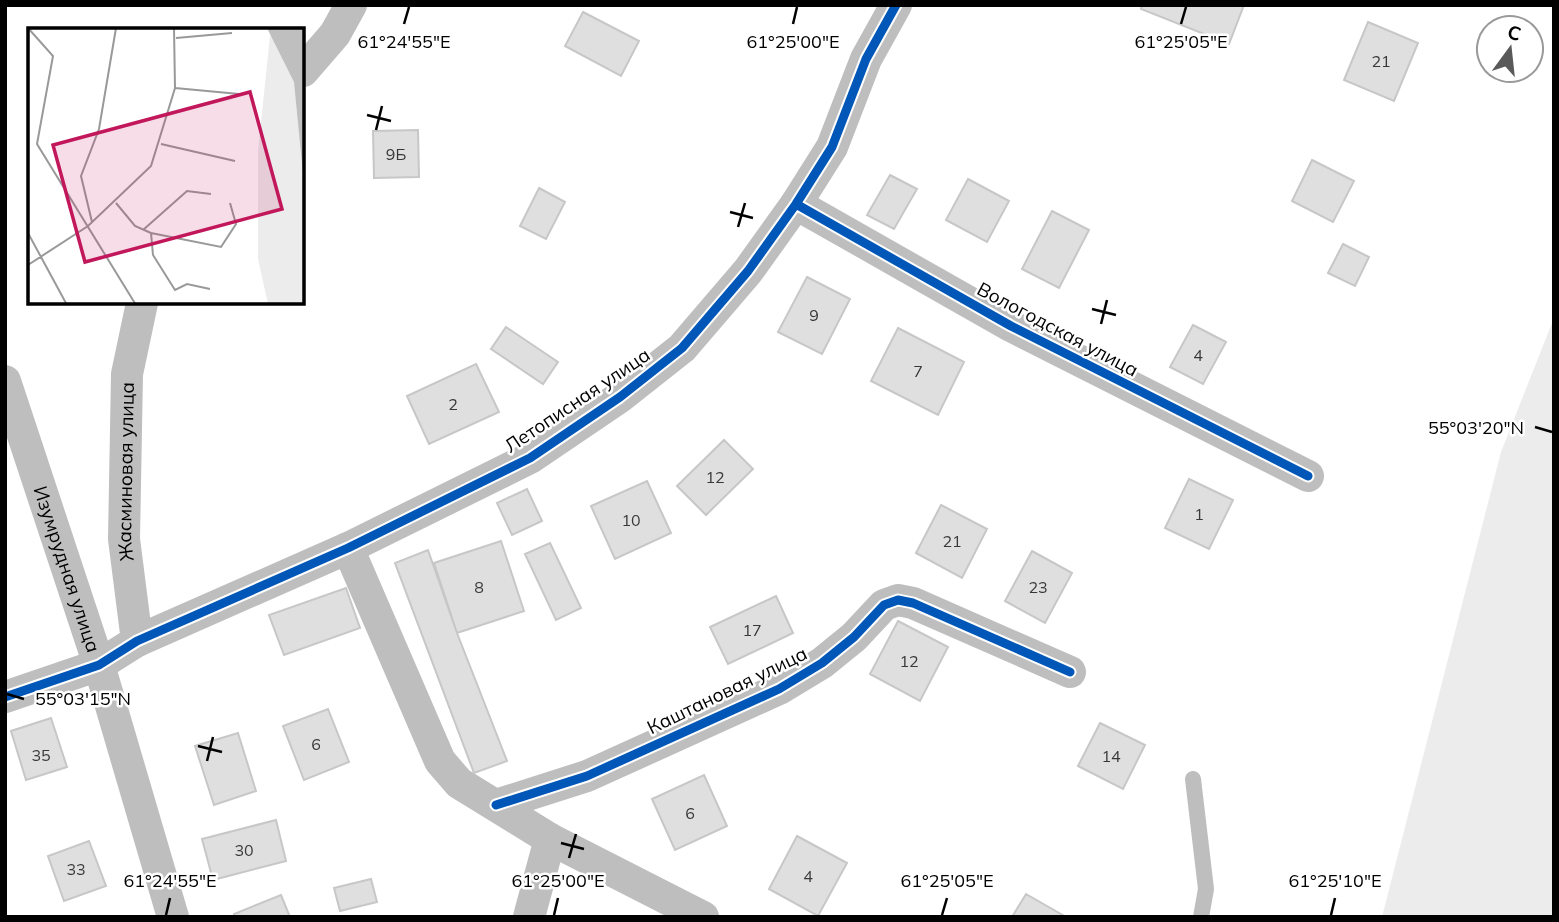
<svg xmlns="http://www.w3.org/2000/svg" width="1559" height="922" font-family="Mulish,sans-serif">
	<rect width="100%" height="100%" fill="#fff"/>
	<path fill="#ececec" d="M 1554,318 L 1554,917 L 1382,917 L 1501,452 Z"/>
	<path fill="#dfdfdf" stroke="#c7c7c7" stroke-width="2" d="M 1142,5 L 1244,5 L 1229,44 L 1141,9 Z
		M 583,12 L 639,41 L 621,76 L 565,46 Z
		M 1368,22 L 1418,43 L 1394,101 L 1344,80 Z
		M 418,130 L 419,177 L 374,178 L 373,131 Z
		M 1312,160 L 1354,181 L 1333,222 L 1292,201 Z
		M 890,175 L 917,189 L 894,229 L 867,215 Z
		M 968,179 L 1009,201 L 987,242 L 946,220 Z
		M 539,188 L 565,202 L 546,239 L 520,226 Z
		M 1052,211 L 1089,230 L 1059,288 L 1022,269 Z
		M 1343,244 L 1369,257 L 1355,286 L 1328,273 Z
		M 807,277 L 850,299 L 822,354 L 778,332 Z
		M 1193,325 L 1226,342 L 1203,384 L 1170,367 Z
		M 506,327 L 558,362 L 543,384 L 491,349 Z
		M 898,328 L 964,362 L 938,415 L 871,381 Z
		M 476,364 L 499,412 L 429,444 L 407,396 Z
		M 724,440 L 753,469 L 706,515 L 677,486 Z
		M 1189,479 L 1233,500 L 1209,549 L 1165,528 Z
		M 647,481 L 671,533 L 615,559 L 591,506 Z
		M 527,489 L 542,521 L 512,535 L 497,503 Z
		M 941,505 L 987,529 L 962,578 L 916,553 Z
		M 501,541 L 524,611 L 457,633 L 434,563 Z
		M 550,543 L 581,608 L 556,620 L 525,554 Z
		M 428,550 L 457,633 L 507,761 L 474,773 L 395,563 Z
		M 1032,551 L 1072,573 L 1045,623 L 1005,601 Z
		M 346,588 L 360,628 L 284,655 L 269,615 Z
		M 776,596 L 793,633 L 728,664 L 710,627 Z
		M 898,621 L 948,647 L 920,701 L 870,674 Z
		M 328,709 L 349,762 L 304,780 L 283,726 Z
		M 51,718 L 67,767 L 26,780 L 11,731 Z
		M 1100,723 L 1145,745 L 1123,789 L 1078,766 Z
		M 238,733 L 256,791 L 214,805 L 195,746 Z
		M 704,775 L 727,826 L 675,850 L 652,799 Z
		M 276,820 L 286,861 L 213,880 L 202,839 Z
		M 797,836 L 847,863 L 818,916 L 769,889 Z
		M 89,841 L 106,886 L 64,901 L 48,856 Z
		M 371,879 L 377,902 L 340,911 L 334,888 Z
		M 1026,894 L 1066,917 L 1012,917 Z
		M 281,895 L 290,917 L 235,917 L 234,914 Z"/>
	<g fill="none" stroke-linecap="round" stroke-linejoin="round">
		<path stroke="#bebebe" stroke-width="16" d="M 1193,779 L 1206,889 L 1201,917"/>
		<g stroke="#bebebe" stroke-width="32">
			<path d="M 303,71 L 335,34 L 351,5"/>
			<path d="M 796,204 L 1011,326 L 1308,476"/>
			<path id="s1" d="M 5,381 L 99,665 L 173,917"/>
			<path d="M 348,548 L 440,761 L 459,783 L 550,839 L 529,917"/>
			<path id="s2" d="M 137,641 L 124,539 L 127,374 L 142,303"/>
			<path d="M 5,697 L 99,665 L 137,641 L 348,548 L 530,458 L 620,397 L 682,348 L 748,271 L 796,204 L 832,147 L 866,59 L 896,5"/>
			<path d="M 496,805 L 587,776 L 779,689 L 822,663 L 854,637 L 884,605 L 898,600 L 913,603 L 1070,672"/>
			<path d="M 550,839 L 703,917"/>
		</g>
		<g stroke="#fff" stroke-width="13">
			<path id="cycleway" d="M 796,204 L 1011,326 L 1308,476
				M 5,697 L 99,665 L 137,641 L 348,548 L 530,458 L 620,397 L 682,348 L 748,271 L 796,204 L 832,147 L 866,59 L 896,5
				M 496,805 L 587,776 L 779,689 L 822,663 L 854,637 L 884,605 L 898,600 L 913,603 L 1070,672"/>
		</g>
		<use href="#cycleway" stroke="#0057b8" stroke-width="9"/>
	</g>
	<path fill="none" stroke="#000" stroke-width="2.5" d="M 404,24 L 409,7M 793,24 L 797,7M 1181,24 L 1186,7M 367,115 L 391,121M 376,130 L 382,106M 730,212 L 753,218M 738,227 L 745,203M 1092,309 L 1116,315M 1101,324 L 1107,300M 1535,427 L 1552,432M 7,694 L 24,699M 198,746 L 222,752M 207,761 L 213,737M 561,843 L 584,849M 569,858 L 576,834M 166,915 L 170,898M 554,915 L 558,898M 942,915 L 947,898M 1331,915 L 1335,898"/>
	<g text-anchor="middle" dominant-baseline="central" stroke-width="5" stroke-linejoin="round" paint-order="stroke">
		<g font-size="16" fill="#383838">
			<text x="1381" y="61">21</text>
			<text x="396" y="154">9Б</text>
			<text x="814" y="315">9</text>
			<text x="1198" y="355">4</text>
			<text x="918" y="371">7</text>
			<text x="453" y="404">2</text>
			<text x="715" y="477">12</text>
			<text x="1199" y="514">1</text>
			<text x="631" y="520">10</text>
			<text x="952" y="541">21</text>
			<text x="479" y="587">8</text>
			<text x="1038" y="587">23</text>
			<text x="752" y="630">17</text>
			<text x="909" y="661">12</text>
			<text x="316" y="744">6</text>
			<text x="41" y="755">35</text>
			<text x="1111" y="756">14</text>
			<text x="690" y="813">6</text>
			<text x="244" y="850">30</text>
			<text x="76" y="869">33</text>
			<text x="808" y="876">4</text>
		</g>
		<g font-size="19" fill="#000" stroke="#fff">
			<text transform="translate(1058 329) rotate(28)">Вологодская улица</text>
			<text transform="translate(577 400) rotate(-34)">Летописная улица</text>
			<text stroke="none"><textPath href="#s2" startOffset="170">Жасминовая улица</textPath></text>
			<text stroke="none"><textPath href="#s1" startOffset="198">Изумрудная улица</textPath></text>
			<text transform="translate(727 690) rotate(-26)">Каштановая улица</text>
		</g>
	</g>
	<g transform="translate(28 28)">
		<rect width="276" height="276" fill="#fff"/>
		<path d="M 250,5 L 276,65 L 276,276 L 240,276 L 230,231 L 230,123 L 242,8 Z" fill="#ececec"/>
		<path d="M 239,0 L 276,0 L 276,156 L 266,54 Z" fill="#bfbfbf"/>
		<path fill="none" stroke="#999" stroke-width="2" d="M 0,0 L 25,28 L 9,116 L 108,277M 148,10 L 204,5M 147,60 L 211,66M 133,116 L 207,133M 88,175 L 107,198 L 123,205 L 125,227 L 147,262 L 159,256 L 182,261M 64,194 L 53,148 L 71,101 L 88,0M 115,202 L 159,163 L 183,166M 0,205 L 39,277M 123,205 L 193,219 L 208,196 L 202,175M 0,237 L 60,198 L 123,138 L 147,60 L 146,0"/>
		<path fill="#c2185b" fill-opacity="0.15" stroke="#c2185b" stroke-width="3.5" d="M 222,64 L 254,181 L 57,234 L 25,117 Z"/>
		<rect width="276" height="276" fill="none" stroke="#000" stroke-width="3.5"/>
	</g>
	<g font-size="18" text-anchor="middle" fill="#000" stroke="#fff" stroke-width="5" stroke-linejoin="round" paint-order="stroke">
		<text x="404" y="48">61°24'55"E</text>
		<text x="793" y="48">61°25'00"E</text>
		<text x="1181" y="48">61°25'05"E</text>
		<text x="1476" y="434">55°03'20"N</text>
		<text x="83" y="705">55°03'15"N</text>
		<text x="170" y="887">61°24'55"E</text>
		<text x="558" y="887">61°25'00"E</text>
		<text x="947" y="887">61°25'05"E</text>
		<text x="1335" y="887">61°25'10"E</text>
	</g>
	<rect width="1559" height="922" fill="none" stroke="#000000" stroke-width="14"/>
	<g transform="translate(1510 49) rotate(15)"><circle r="33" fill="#ffffff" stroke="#999999" stroke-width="2"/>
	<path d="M0-5L12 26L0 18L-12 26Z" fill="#595959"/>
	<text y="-10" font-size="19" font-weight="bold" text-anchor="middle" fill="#000000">С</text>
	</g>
</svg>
